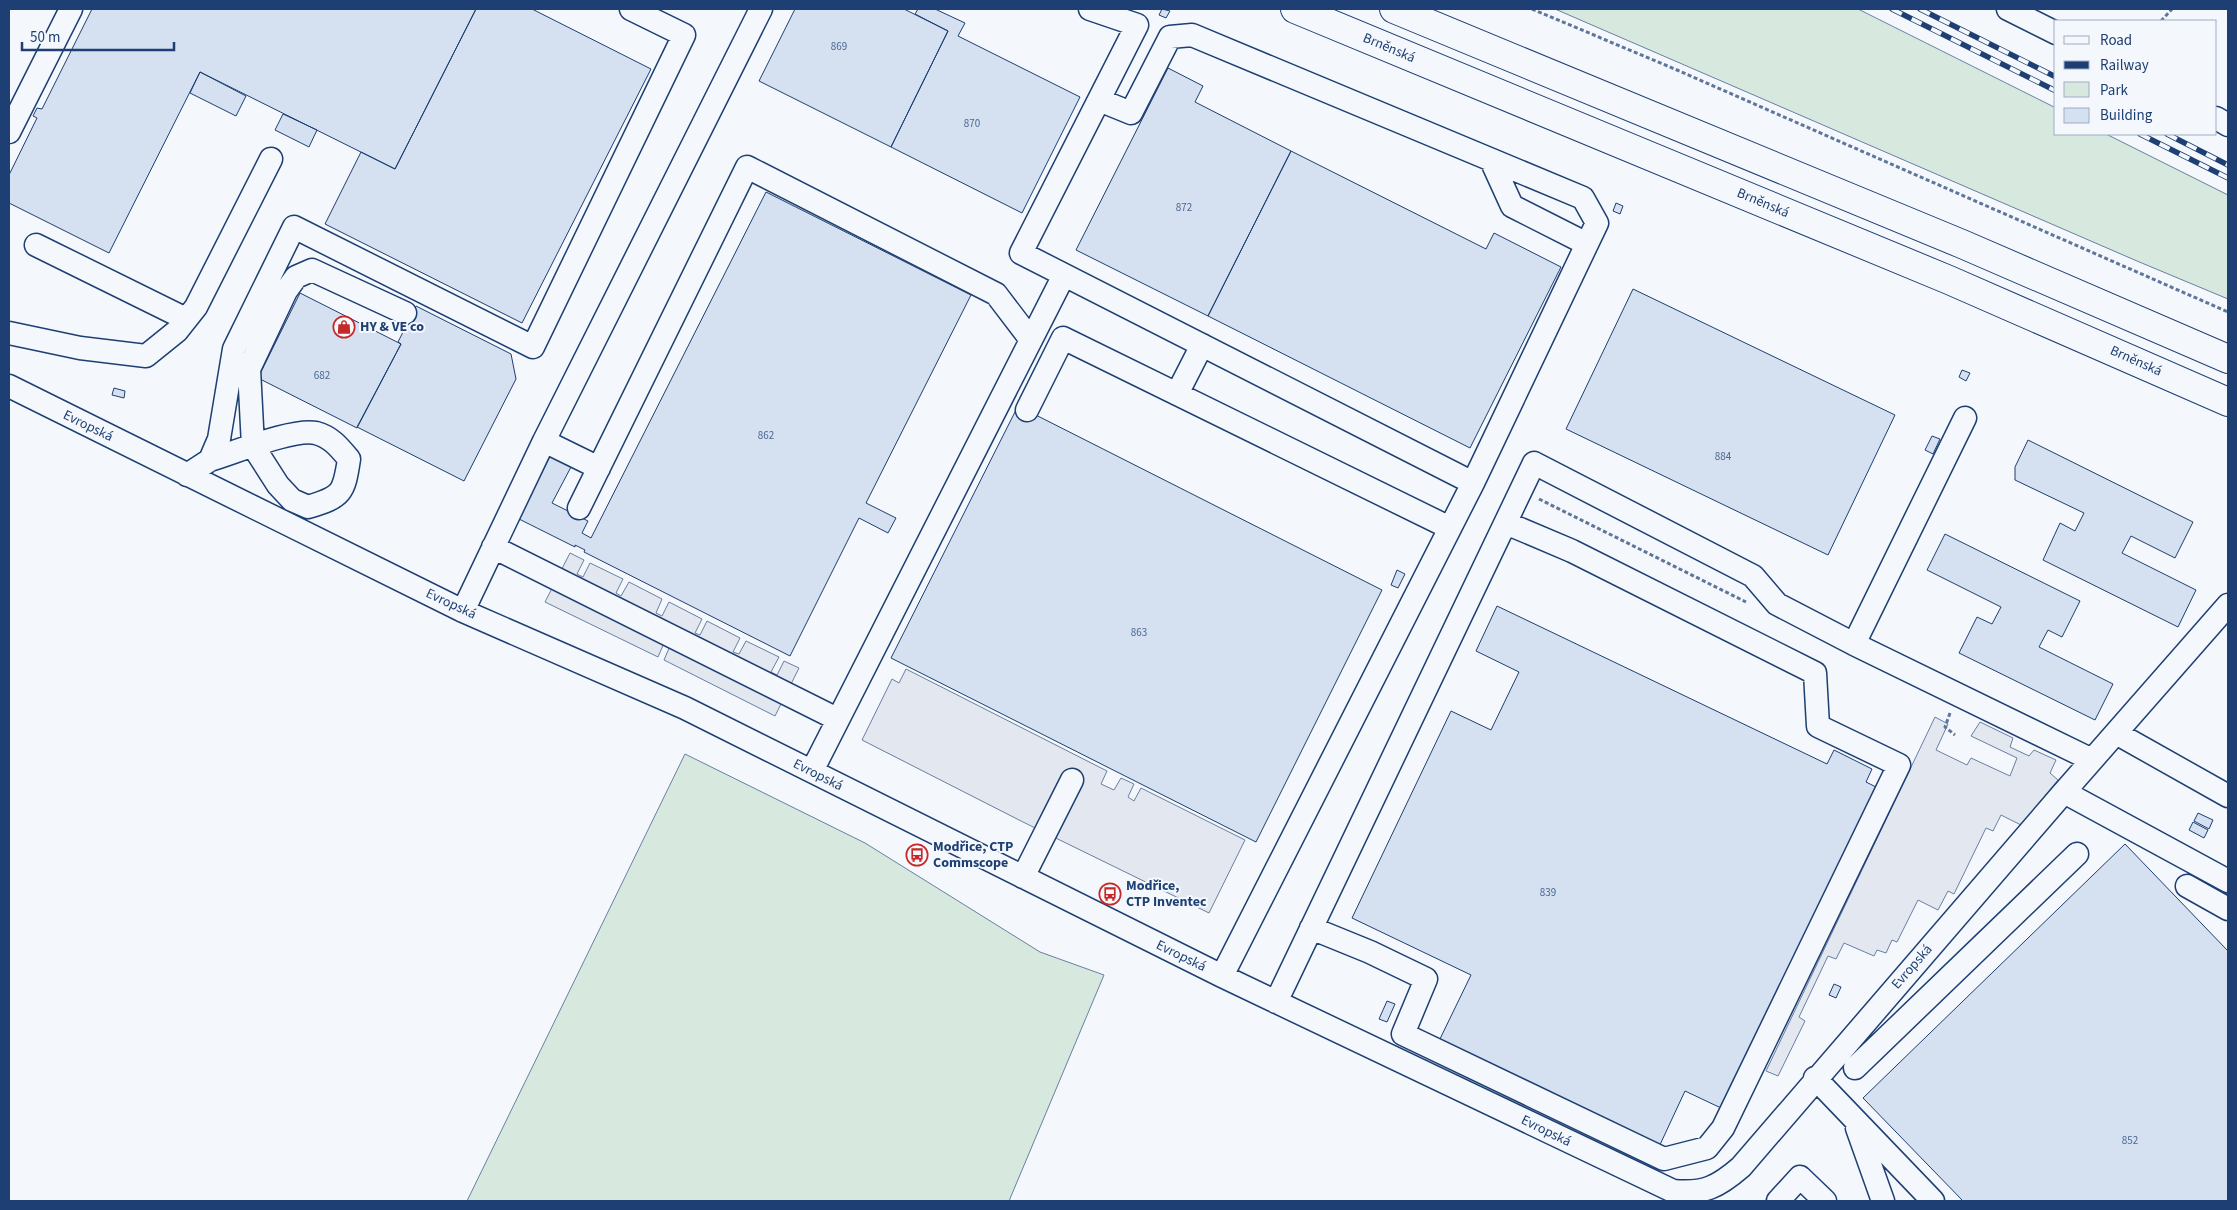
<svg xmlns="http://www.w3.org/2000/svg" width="2237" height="1210" font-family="'Source Sans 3',sans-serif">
	<rect width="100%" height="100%" fill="#f4f7fb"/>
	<path fill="#d7e8df" stroke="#687fa3" d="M 1555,9 L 1858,9 L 2056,108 L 2056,134 L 2106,134 L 2228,195 L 2228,299 L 2137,261 Z
		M 685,754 L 865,843 L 1040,952 L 1104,975 L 1009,1201 L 467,1201 Z"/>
	<path fill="#e3e8f0" stroke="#687fa3" d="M 570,553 L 584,560 L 577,574 L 583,577 L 590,563 L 623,579 L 616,593 L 621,596 L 629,582 L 662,599 L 656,613 L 662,616 L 669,602 L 702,619 L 695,633 L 700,635 L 707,621 L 740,638 L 733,652 L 739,654 L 746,641 L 779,657 L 771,672 L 777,675 L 784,661 L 799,668 L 775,716 L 664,660 L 670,646 L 664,643 L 658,657 L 545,602 Z
		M 906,669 L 1107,771 L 1101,784 L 1114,790 L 1121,778 L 1134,784 L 1128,797 L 1134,801 L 1141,788 L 1245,840 L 1209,913 L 1023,822 L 862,740 L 892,679 L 899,683 Z
		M 1935,717 L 1948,724 L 1936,750 L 1967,765 L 1971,758 L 2010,776 L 2017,758 L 1971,736 L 1980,722 L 2013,738 L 2010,747 L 2029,756 L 2034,750 L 2056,760 L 2050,773 L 2058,780 L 2021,825 L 2001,815 L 1993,831 L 1986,828 L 1954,894 L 1948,891 L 1938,910 L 1918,900 L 1897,942 L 1892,940 L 1886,953 L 1877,950 L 1874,956 L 1844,943 L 1836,959 L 1828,956 L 1799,1017 L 1805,1021 L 1778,1076 L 1766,1071 Z"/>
	<path fill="#d5e0f0" stroke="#1d3f73" d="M 92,9 L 476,9 L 395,169 L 200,72 L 109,253 L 9,203 L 9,175 L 37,118 L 33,116 L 37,108 L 42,109 Z
		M 476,9 L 532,9 L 651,69 L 522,323 L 325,224 L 361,152 L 395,169 Z
		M 795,9 L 904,9 L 948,31 L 891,147 L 759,81 Z
		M 918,9 L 935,9 L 965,23 L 958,36 L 1080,97 L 1022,213 L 891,147 L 948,31 L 915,14 Z
		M 1162,9 L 1170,11 L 1166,18 L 1159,15 Z
		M 1168,68 L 1203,86 L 1195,102 L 1291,151 L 1208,316 L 1076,250 Z
		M 200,72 L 246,96 L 236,116 L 190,93 Z
		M 283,114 L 317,130 L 309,147 L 275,130 Z
		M 1291,151 L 1486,249 L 1494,233 L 1561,267 L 1470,448 L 1208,316 Z
		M 766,192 L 971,295 L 866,503 L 896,518 L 888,533 L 859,518 L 790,656 L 584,552 L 585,550 L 575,545 L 575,547 L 519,519 L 550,456 L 571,467 L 552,503 L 588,521 L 582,533 L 591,538 Z
		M 1616,203 L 1623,206 L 1620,214 L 1613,211 Z
		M 1633,289 L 1895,415 L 1828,555 L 1566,429 Z
		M 300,293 L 401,344 L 357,428 L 258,378 Z
		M 416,306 L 511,354 L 516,379 L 464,481 L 357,427 L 401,344 L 398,342 Z
		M 1962,370 L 1970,373 L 1966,381 L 1959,377 Z
		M 114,388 L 125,391 L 124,398 L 112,395 Z
		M 1018,406 L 1382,590 L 1256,842 L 891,658 Z
		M 1932,436 L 1940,439 L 1933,454 L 1925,450 Z
		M 2028,440 L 2193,522 L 2175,558 L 2131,536 L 2122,553 L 2196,590 L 2178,627 L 2043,560 L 2060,523 L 2075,531 L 2084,513 L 2015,480 L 2015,467 Z
		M 1945,534 L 2080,601 L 2062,637 L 2048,630 L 2039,647 L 2113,684 L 2095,720 L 1959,653 L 1977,617 L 1992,624 L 2001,607 L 1927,570 Z
		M 1397,570 L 1405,574 L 1398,588 L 1391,585 Z
		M 1497,606 L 1827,764 L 1834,750 L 1872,769 L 1866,782 L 1876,787 L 1721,1108 L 1685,1091 L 1658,1149 L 1438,1043 L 1471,975 L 1352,918 L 1451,711 L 1491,730 L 1519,672 L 1476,651 Z
		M 2198,813 L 2213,820 L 2209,829 L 2194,821 Z
		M 2193,822 L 2208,830 L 2204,838 L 2189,830 Z
		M 2125,844 L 2228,951 L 2228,1201 L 1963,1201 L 1863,1098 Z
		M 1834,984 L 1841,987 L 1836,998 L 1829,995 Z
		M 1387,1001 L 1395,1004 L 1387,1022 L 1379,1019 Z"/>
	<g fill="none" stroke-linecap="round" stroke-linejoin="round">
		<g stroke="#1d3f73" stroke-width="25">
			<path id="minor" d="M 1090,9 L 1137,25 L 1021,253 L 1473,483 L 1222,976
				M 2008,9 L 2056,33
				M 1099,100 L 1131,113 L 1170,37 L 1192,35 L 1583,198 L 1597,223 L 1473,483
				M 2216,118 L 2228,125
				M 9,132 L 71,9
				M 1491,160 L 1512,206 L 1587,244
				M 36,245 L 186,319
				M 9,333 L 80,348 L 146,356 L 177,331 L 196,307 L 271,159
				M 9,386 L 463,611 L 685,708 L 1222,976 L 1673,1191 C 1704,1194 1718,1187 1741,1167 L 2064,792 L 2228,881
				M 1177,394 L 1202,345
				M 1027,410 L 1063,338 L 1450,528
				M 544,441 L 761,9
				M 210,460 C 234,453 293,428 316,433 C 331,437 339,447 349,459 C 344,493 342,497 308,507 L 292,500 L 278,485 L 253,446 L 249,369 L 286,291 L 296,277 L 312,270 L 405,313
				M 187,475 L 210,460 L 219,439 L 234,349 L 294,227 L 533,347 L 684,35 L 631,9
				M 579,508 L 747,167 L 996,294 L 1031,340
				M 493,547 L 837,719
				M 463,611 L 544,441 L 599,468
				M 1854,644 L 1965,418
				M 2116,733 L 2228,796
				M 812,771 L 1064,275
				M 2064,792 L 2228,605
				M 1023,877 L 1072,780
				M 2187,886 L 2228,909
				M 1311,928 L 1370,952 L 1426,979 L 1403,1034 L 1664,1159 L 1707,1148 L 1723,1128 L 1899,765 L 1818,726 L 1815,673 L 1572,551 L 1506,523
				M 1276,1002 L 1534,463 L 1753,576 L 1777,604 L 1854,644 L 2092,760
				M 1855,1068 L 2077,854
				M 1815,1078 L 1933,1201
				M 1857,1128 L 1883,1201
				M 1778,1201 L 1800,1177 L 1825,1201"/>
		</g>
		<g stroke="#1d3f73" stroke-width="30">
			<path id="highway" d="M 1295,9 L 1949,280 L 2228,402
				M 1394,9 L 1962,244 L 2228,359"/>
		</g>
		<path stroke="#5e769c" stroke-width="3" stroke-dasharray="4 2.5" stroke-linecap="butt" d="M 1532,9 L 1677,70 L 2228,312
			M 2161,21 L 2172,9
			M 1539,499 L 1746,602
			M 1950,713 L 1945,727 L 1955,735"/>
		<use href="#minor" stroke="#f4f7fb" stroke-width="22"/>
		<use href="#highway" stroke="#f4f7fb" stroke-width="28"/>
		<g stroke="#1d3f73" stroke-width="5.5">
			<path id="rail" d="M 1892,9 L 2056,91
				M 1920,9 L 2056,77
				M 2140,134 L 2228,178
				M 2167,134 L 2228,165"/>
		</g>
		<use href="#rail" stroke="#f4f7fb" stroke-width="4" stroke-dasharray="11" stroke-linecap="butt"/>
	</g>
	<defs>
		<g id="shop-ring" transform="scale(1.125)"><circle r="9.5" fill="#f4f7fb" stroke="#c62828" stroke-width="1.5"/><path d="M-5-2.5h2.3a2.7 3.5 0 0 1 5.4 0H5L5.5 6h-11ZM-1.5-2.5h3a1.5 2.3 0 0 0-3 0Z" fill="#c62828"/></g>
		<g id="bus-ring" transform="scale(1.125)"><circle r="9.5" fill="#f4f7fb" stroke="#c62828" stroke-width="1.5"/><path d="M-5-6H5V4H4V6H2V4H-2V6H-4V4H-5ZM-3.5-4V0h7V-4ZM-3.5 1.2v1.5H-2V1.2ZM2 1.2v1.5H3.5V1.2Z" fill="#c62828"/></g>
	</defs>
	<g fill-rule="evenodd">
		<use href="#shop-ring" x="344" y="327"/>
		<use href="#bus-ring" x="917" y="855"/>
		<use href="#bus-ring" x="1110" y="894"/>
	</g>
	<g text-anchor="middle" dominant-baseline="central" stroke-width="4" stroke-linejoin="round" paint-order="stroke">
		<g font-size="11" fill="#4b6792">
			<text x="839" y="46">869</text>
			<text x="972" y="123">870</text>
			<text x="1184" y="207">872</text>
			<text x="322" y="375">682</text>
			<text x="766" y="435">862</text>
			<text x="1723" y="456">884</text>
			<text x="1139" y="632">863</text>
			<text x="1548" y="892">839</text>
			<text x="2130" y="1140">852</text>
		</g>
		<g font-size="14" fill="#1d3f73" stroke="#f4f7fb">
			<text transform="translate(1389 48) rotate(23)">Brněnská</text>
			<text transform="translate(1763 203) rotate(23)">Brněnská</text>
			<text transform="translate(2136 361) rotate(24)">Brněnská</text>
			<text transform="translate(88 426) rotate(26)">Evropská</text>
			<text transform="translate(451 604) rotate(25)">Evropská</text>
			<text transform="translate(818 775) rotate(27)">Evropská</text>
			<text transform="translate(1181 956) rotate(26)">Evropská</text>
			<text transform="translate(1912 967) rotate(-49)">Evropská</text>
			<text transform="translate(1546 1131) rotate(26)">Evropská</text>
		</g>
		<g font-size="14" font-weight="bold" fill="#1d3f73" stroke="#f4f7fb" text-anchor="start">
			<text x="360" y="327">HY &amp; VE co</text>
			<text x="933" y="847">Modřice, CTP<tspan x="933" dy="16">Commscope</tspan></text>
			<text x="1126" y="886">Modřice,<tspan x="1126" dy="16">CTP Inventec</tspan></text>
		</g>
	</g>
	<rect width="2237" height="1210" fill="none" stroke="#1d3f73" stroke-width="20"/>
	<rect x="2054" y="20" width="162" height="115" fill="#f4f7fb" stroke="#9eadc5"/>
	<rect x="2064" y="36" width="25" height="8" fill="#f4f7fb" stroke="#9eadc5"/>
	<text x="2100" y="45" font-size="15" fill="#1d3f73">Road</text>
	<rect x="2064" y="61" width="25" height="8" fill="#1d3f73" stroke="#9eadc5"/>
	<text x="2100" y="70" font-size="15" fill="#1d3f73">Railway</text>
	<rect x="2064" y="82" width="25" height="15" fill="#d7e8df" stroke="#9eadc5"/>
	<text x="2100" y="95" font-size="15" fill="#1d3f73">Park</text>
	<rect x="2064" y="108" width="25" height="15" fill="#d5e0f0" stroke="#9eadc5"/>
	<text x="2100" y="120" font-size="15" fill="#1d3f73">Building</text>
	<path d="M22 42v8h152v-8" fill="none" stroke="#1d3f73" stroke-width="2.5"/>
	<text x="30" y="42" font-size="15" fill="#1d3f73" stroke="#f4f7fb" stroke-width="4" paint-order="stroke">50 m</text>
</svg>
